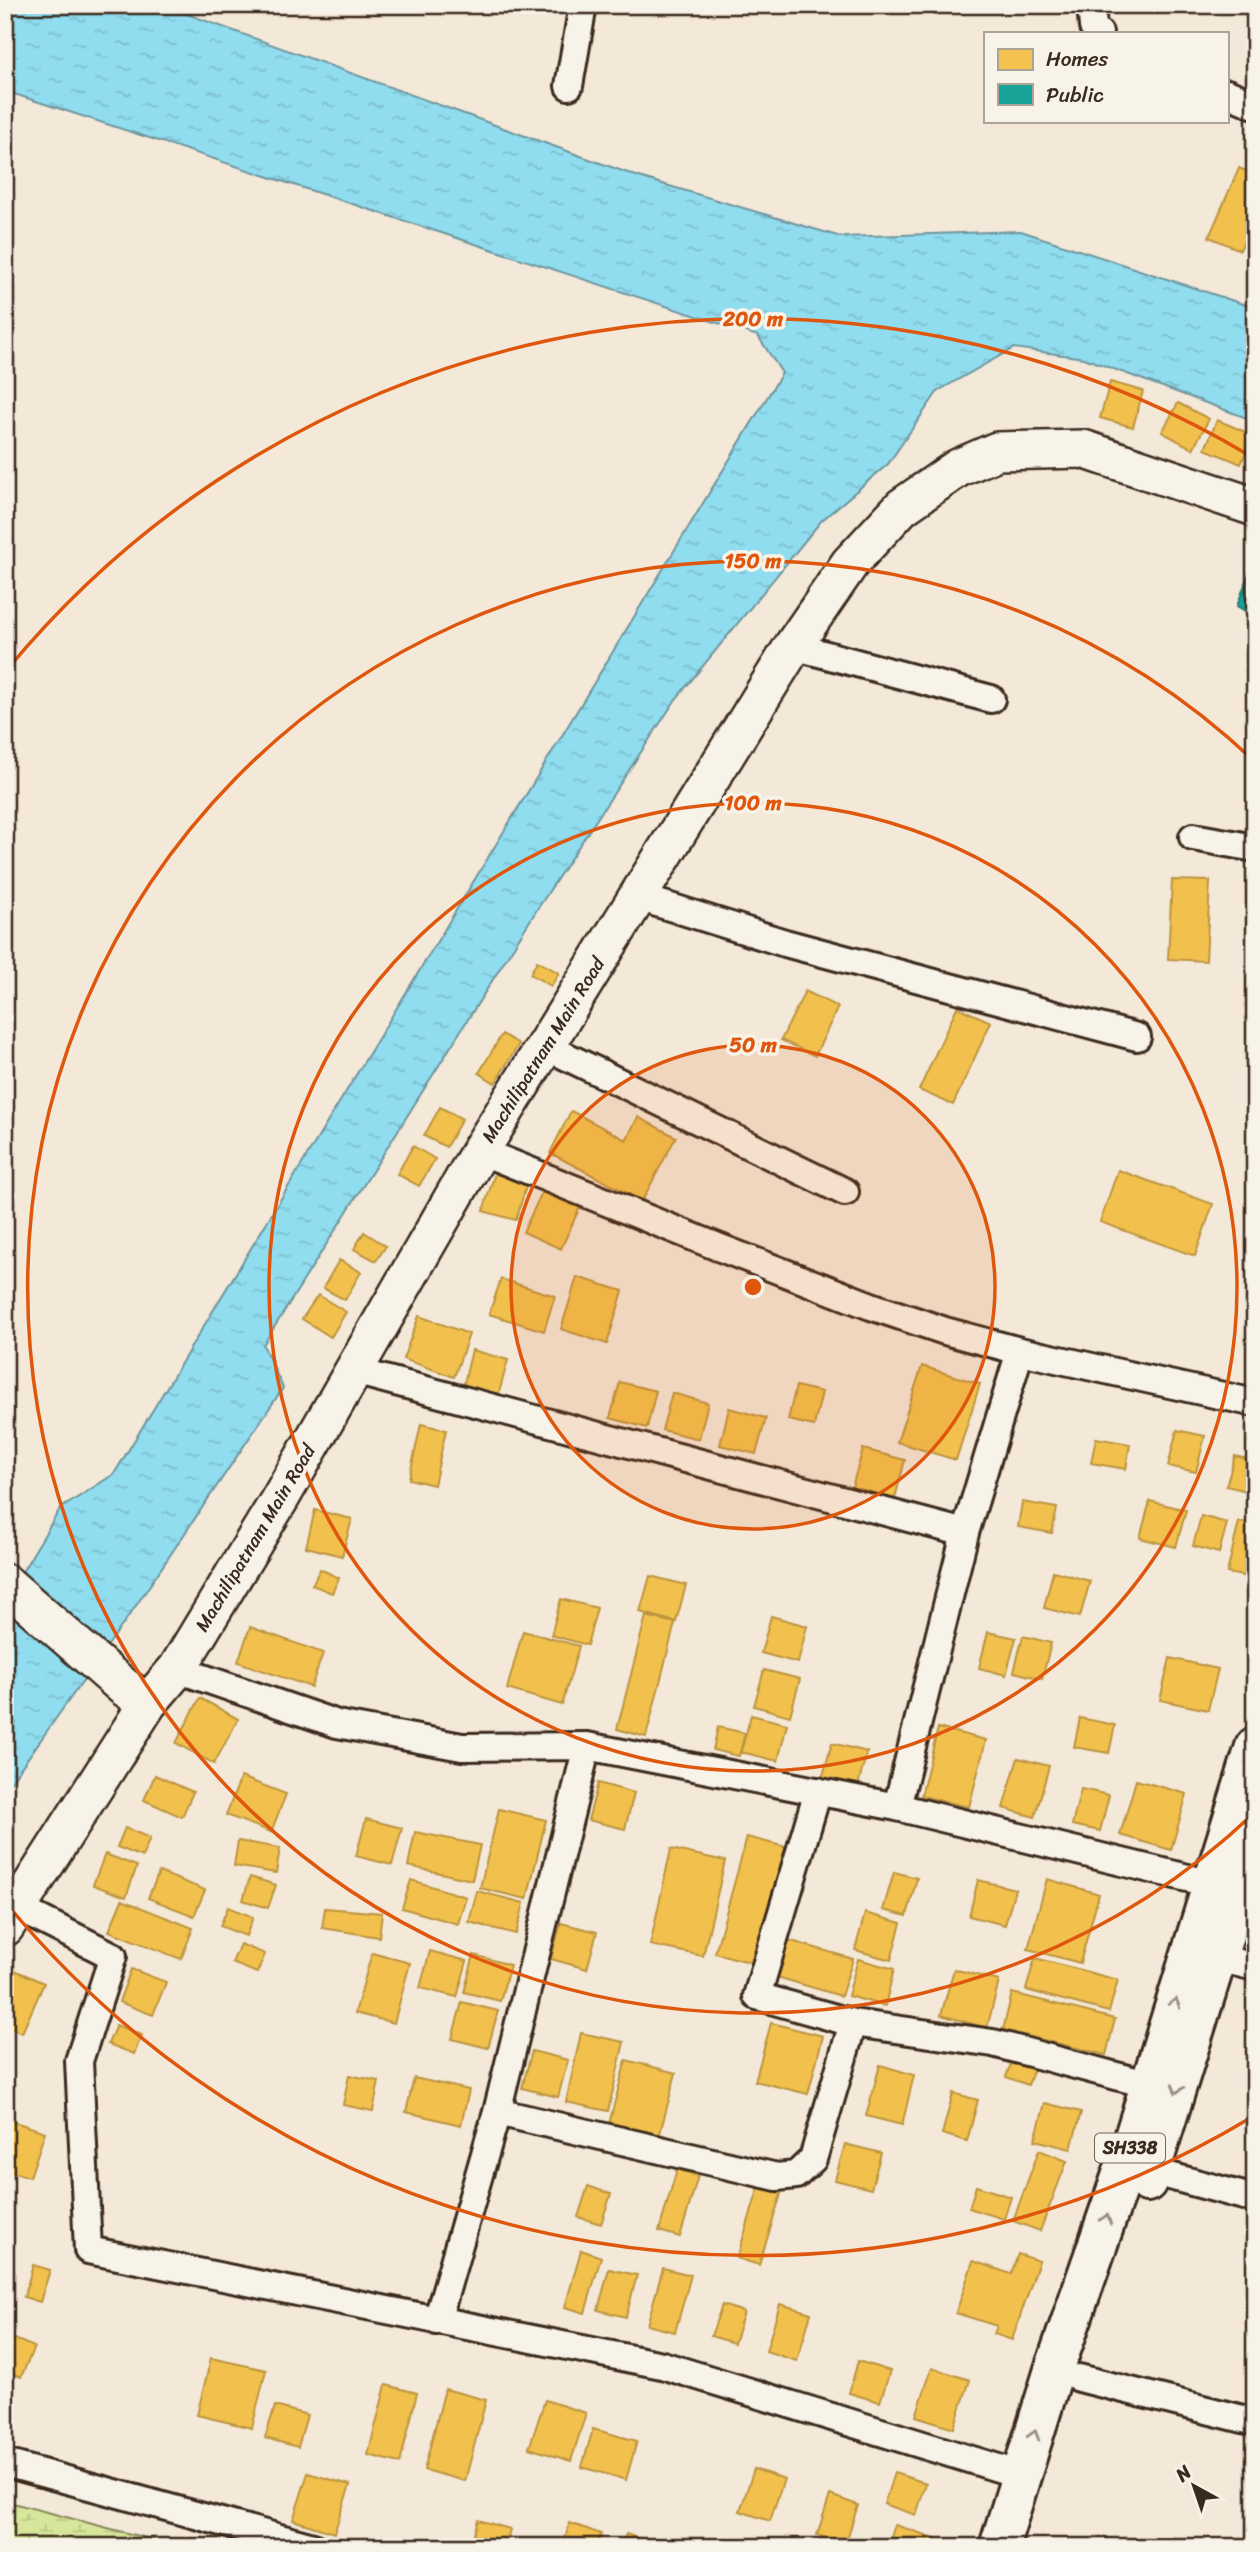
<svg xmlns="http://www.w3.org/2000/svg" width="1260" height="2552" font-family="Sriracha,sans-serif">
	<defs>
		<pattern id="wetland-marsh" width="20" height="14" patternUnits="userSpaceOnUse" patternTransform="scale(1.75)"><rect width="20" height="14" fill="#d6e79b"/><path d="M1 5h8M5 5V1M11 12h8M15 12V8" fill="none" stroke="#b9c685"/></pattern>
		<pattern id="water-ripples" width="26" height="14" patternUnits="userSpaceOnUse" patternTransform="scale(1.75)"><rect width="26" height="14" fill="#90ddf0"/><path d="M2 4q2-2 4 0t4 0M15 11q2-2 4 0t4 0" fill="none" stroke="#7dbecd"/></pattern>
	</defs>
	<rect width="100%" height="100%" fill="#f4e8d8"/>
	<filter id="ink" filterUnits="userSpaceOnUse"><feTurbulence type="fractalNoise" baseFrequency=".0143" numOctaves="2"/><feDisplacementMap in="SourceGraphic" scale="14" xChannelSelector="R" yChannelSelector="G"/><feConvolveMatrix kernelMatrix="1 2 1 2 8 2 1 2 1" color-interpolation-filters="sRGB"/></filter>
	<g filter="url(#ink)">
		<path fill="url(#wetland-marsh)" stroke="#88885c" stroke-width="2" d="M 5,2501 L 180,2547 L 5,2547 Z"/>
		<path fill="url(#water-ripples)" stroke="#6e959c" stroke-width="2" d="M 5,5 L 162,5 L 639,177 L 841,237 L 1021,231 L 1255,308 L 1255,421 L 1084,358 L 1014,348 L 938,391 L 888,464 L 821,521 L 676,699 L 536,911 L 263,1345 L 283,1388 L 133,1610 L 5,1790 L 5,1600 L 60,1509 L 114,1474 L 782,373 L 758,336 L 5,91 Z"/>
		<path fill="#f2c14e" stroke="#bb9440" stroke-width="2" d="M 1239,168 L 1255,175 L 1255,217 L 1240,250 L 1209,237 Z
			M 1110,382 L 1143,391 L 1133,427 L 1100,418 Z
			M 1178,403 L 1209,419 L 1193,449 L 1162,432 Z
			M 1217,420 L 1253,435 L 1241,464 L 1205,449 Z
			M 1172,880 L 1210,881 L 1206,961 L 1168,959 Z
			M 537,961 L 559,973 L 551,986 L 530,974 Z
			M 805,991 L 838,1007 L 815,1056 L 781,1040 Z
			M 957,1007 L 991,1022 L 953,1105 L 919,1090 Z
			M 502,1034 L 519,1044 L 495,1083 L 479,1073 Z
			M 440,1107 L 462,1119 L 446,1147 L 424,1136 Z
			M 571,1111 L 626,1140 L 638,1117 L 676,1137 L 642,1201 L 550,1153 Z
			M 413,1146 L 435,1159 L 419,1186 L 397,1174 Z
			M 496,1170 L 528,1180 L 516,1220 L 483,1211 Z
			M 1118,1170 L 1213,1204 L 1195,1256 L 1100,1222 Z
			M 543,1190 L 580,1207 L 561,1249 L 523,1232 Z
			M 364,1232 L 386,1246 L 376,1261 L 354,1249 Z
			M 339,1260 L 361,1272 L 345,1300 L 323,1288 Z
			M 577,1277 L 623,1291 L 607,1344 L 561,1329 Z
			M 501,1279 L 555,1296 L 544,1331 L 489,1314 Z
			M 318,1295 L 346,1312 L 331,1337 L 302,1319 Z
			M 419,1316 L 469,1334 L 454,1377 L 403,1359 Z
			M 472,1350 L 508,1360 L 498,1396 L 463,1387 Z
			M 922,1366 L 980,1384 L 956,1460 L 897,1442 Z
			M 620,1382 L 656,1391 L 647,1428 L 610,1418 Z
			M 796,1386 L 822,1392 L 814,1426 L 788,1420 Z
			M 672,1393 L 708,1403 L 699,1439 L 662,1430 Z
			M 729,1408 L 766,1418 L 756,1454 L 720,1445 Z
			M 421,1424 L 446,1430 L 434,1485 L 409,1479 Z
			M 1177,1430 L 1205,1436 L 1196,1472 L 1168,1466 Z
			M 1096,1438 L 1130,1444 L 1126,1469 L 1091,1463 Z
			M 863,1449 L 905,1460 L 894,1502 L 851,1490 Z
			M 1235,1456 L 1255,1461 L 1255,1493 L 1226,1486 Z
			M 1150,1501 L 1186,1510 L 1176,1547 L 1140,1538 Z
			M 1022,1502 L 1057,1508 L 1052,1533 L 1018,1527 Z
			M 315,1510 L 352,1519 L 342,1556 L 306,1547 Z
			M 1201,1516 L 1227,1523 L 1219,1553 L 1193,1546 Z
			M 1239,1522 L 1255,1525 L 1253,1578 L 1227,1573 Z
			M 320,1569 L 339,1578 L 332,1593 L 312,1585 Z
			M 1053,1571 L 1090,1581 L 1080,1617 L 1044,1608 Z
			M 650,1576 L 686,1585 L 676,1622 L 640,1612 Z
			M 561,1599 L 597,1608 L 587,1645 L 551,1635 Z
			M 646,1616 L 675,1623 L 646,1737 L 617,1729 Z
			M 771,1616 L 807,1626 L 798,1663 L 761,1653 Z
			M 250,1627 L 323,1653 L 311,1687 L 238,1662 Z
			M 523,1631 L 579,1646 L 562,1705 L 507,1689 Z
			M 988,1632 L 1016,1638 L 1006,1675 L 979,1668 Z
			M 1023,1636 L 1051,1643 L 1042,1679 L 1014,1672 Z
			M 1170,1658 L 1218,1669 L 1208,1710 L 1160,1700 Z
			M 764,1670 L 800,1679 L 790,1716 L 754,1706 Z
			M 200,1698 L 238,1719 L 214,1764 L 176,1743 Z
			M 751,1715 L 787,1724 L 778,1761 L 741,1752 Z
			M 1080,1718 L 1115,1725 L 1109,1753 L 1074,1747 Z
			M 718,1727 L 745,1733 L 739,1756 L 713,1750 Z
			M 938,1728 L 986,1740 L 969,1807 L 921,1796 Z
			M 832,1743 L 867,1752 L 857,1789 L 822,1779 Z
			M 1018,1758 L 1049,1766 L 1035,1817 L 1003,1808 Z
			M 155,1775 L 193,1792 L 182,1817 L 144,1800 Z
			M 241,1777 L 286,1794 L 271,1832 L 226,1815 Z
			M 1136,1780 L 1187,1794 L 1171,1850 L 1120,1835 Z
			M 598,1783 L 634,1793 L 625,1829 L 588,1820 Z
			M 1081,1789 L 1109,1795 L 1100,1831 L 1072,1825 Z
			M 499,1809 L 546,1820 L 527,1899 L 480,1888 Z
			M 366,1819 L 402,1828 L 392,1865 L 356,1856 Z
			M 125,1828 L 150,1838 L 142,1857 L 117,1847 Z
			M 415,1832 L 480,1845 L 472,1880 L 408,1866 Z
			M 747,1837 L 789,1848 L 757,1964 L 715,1953 Z
			M 238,1841 L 280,1848 L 276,1873 L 234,1866 Z
			M 671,1849 L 725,1861 L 703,1956 L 650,1945 Z
			M 105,1854 L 137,1866 L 126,1897 L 93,1885 Z
			M 159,1872 L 205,1890 L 194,1916 L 148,1898 Z
			M 894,1872 L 917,1878 L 907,1916 L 883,1910 Z
			M 250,1877 L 276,1885 L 268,1908 L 243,1900 Z
			M 1047,1879 L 1099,1894 L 1080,1963 L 1028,1949 Z
			M 411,1880 L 466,1897 L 458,1924 L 402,1908 Z
			M 978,1880 L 1015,1889 L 1005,1925 L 969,1916 Z
			M 477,1891 L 524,1903 L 516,1934 L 469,1922 Z
			M 122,1900 L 193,1928 L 181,1959 L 109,1931 Z
			M 228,1907 L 253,1917 L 246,1936 L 220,1926 Z
			M 325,1908 L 382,1913 L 379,1937 L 322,1928 Z
			M 865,1913 L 901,1923 L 891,1960 L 855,1950 Z
			M 561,1923 L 597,1932 L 587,1969 L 551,1959 Z
			M 788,1940 L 853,1959 L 841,1996 L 777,1977 Z
			M 240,1944 L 265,1954 L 257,1973 L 232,1963 Z
			M 430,1951 L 467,1961 L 457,1997 L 420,1988 Z
			M 372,1953 L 410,1963 L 394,2023 L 355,2013 Z
			M 474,1955 L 510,1965 L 500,2001 L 464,1992 Z
			M 1035,1958 L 1118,1980 L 1109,2012 L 1026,1990 Z
			M 858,1959 L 894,1969 L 885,2006 L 848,1996 Z
			M 10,1968 L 44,1983 L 22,2033 L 5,2026 L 5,1978 Z
			M 131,1969 L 166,1982 L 153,2015 L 119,2002 Z
			M 954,1969 L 999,1981 L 987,2028 L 941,2015 Z
			M 1012,1993 L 1115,2019 L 1106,2055 L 1003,2030 Z
			M 462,2002 L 498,2011 L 488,2048 L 452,2039 Z
			M 771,2023 L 823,2036 L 808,2094 L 755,2081 Z
			M 116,2025 L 142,2035 L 134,2054 L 108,2044 Z
			M 581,2033 L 624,2042 L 608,2111 L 566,2102 Z
			M 532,2051 L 568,2060 L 558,2097 L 522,2088 Z
			M 1013,2058 L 1035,2066 L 1028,2085 L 1006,2077 Z
			M 626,2060 L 676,2073 L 659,2137 L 609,2124 Z
			M 880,2065 L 914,2075 L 902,2125 L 866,2116 Z
			M 349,2075 L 379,2081 L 373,2111 L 343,2105 Z
			M 414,2078 L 469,2090 L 461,2125 L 406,2112 Z
			M 953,2093 L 978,2100 L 967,2141 L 942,2134 Z
			M 1045,2103 L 1081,2112 L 1071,2149 L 1035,2140 Z
			M 5,2119 L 45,2132 L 30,2177 L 5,2170 Z
			M 845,2144 L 881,2153 L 871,2189 L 835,2180 Z
			M 1039,2150 L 1067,2161 L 1040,2231 L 1013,2221 Z
			M 677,2169 L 698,2176 L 680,2237 L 659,2231 Z
			M 588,2186 L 611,2194 L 601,2224 L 578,2217 Z
			M 976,2186 L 1011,2197 L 1004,2219 L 969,2208 Z
			M 759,2187 L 781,2194 L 759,2265 L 737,2258 Z
			M 581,2250 L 601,2257 L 585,2313 L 565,2307 Z
			M 1018,2254 L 1039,2261 L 1012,2340 L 994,2334 L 997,2326 L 956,2313 L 973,2261 L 1011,2274 Z
			M 33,2265 L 50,2270 L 40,2302 L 24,2297 Z
			M 663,2268 L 691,2275 L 675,2332 L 647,2325 Z
			M 609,2269 L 637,2275 L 626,2317 L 598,2310 Z
			M 780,2304 L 811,2313 L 797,2361 L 766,2351 Z
			M 722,2305 L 744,2312 L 734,2343 L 711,2336 Z
			M 5,2335 L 34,2347 L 21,2377 L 5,2371 Z
			M 211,2358 L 266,2370 L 252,2428 L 197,2415 Z
			M 858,2361 L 890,2371 L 880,2402 L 849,2393 Z
			M 932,2368 L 970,2380 L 954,2428 L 916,2416 Z
			M 386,2385 L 417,2393 L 400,2463 L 368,2455 Z
			M 445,2389 L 486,2400 L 465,2481 L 424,2470 Z
			M 545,2400 L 586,2413 L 571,2461 L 529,2448 Z
			M 275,2406 L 307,2415 L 298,2447 L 265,2438 Z
			M 593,2429 L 637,2441 L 626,2480 L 582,2467 Z
			M 754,2469 L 784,2479 L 770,2521 L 740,2511 Z
			M 308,2473 L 350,2485 L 334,2533 L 293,2520 Z
			M 894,2473 L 926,2483 L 916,2515 L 884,2504 Z
			M 830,2495 L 858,2505 L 845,2545 L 817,2535 Z
			M 478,2520 L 510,2529 L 505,2547 L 470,2547 Z
			M 570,2523 L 601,2534 L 596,2547 L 562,2547 Z
			M 895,2525 L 935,2538 L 932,2547 L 888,2547 Z
			M 626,2534 L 652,2543 L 651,2547 L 621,2547 Z"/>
		<path fill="#17a398" stroke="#227f73" stroke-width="2" d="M 1255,557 L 1255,617 L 1237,606 Z"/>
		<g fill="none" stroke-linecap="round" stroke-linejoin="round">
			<g stroke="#3b2a1e" stroke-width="32">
				<path id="street" d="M 1091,5 L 1093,27 L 1099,33
					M 569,86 L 583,5
					M 1227,93 L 1255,105
					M 793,646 L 991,699
					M 1193,837 L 1255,848
					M 638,897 L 785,943 L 1137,1037
					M 547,1047 L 845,1192
					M 480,1151 L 718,1247 L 871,1306 L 945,1331 L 1020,1351 L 1255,1403
					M 354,1371 L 965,1533
					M 177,1669 L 337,1724 L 462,1747 L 587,1746 L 897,1807 L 1212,1884
					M 818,1791 L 757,1996 L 853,2023
					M 897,1807 L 965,1533 L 1020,1351
					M 18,1908 L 113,1956 L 79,2061 L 88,2250 L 662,2365 L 1021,2475
					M 1218,1958 L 1255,1967
					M 497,2112 L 777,2177 L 796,2175 L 813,2159 L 853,2023 L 993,2043 L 1150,2085
					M 1151,2171 L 1255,2199
					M 437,2321 L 497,2112 L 587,1746
					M 1079,2378 L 1255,2422
					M 5,2463 L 313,2547"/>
			</g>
			<g stroke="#3b2a1e" stroke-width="42">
				<path id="secondary" d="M 5,1583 L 124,1687 L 148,1703
					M 5,1927 L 148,1703 L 177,1669 L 281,1497 L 480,1151 L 793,646 L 850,563 L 902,507 L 958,468 L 997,451 L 1083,449 L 1255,507"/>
			</g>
			<g stroke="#3b2a1e" stroke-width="44">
				<path id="primary" d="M 1147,2182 L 1255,1836
					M 999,2547 L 1054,2370 L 1126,2163 L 1255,1747"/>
			</g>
			<use href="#street" stroke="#f7f3e8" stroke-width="26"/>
			<use href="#secondary" stroke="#f7f3e8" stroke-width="37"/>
			<use href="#primary" stroke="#f7f3e8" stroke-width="38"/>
		</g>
		<defs><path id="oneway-chevron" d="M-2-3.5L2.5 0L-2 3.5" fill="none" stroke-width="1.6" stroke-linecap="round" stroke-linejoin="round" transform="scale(1.75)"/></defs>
		<g stroke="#998e83">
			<use href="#oneway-chevron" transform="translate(1175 2003) rotate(-73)"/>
			<use href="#oneway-chevron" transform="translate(1177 2089) rotate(107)"/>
			<use href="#oneway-chevron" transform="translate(1106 2219) rotate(-71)"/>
			<use href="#oneway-chevron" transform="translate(1034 2435) rotate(-73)"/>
		</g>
	</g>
	<circle cx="753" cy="1287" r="242" fill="#df570d" fill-opacity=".12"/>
	<g fill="none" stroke="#df570d" stroke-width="3.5">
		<circle cx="753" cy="1287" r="242"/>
		<circle cx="753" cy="1287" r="484"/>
		<path d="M1253 1814A726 726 0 1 1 1253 760"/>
		<path d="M1252 2117A968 968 0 0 1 6 1903M6 671A968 968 0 0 1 1252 457"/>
	</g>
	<g text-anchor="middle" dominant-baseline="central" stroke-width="7" stroke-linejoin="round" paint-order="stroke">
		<rect fill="#f7f3e8" stroke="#73665b" stroke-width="2" x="1095" y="2133.5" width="70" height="29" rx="5"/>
		<g font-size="18" font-weight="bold" fill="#3b2a1e">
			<text x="1130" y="2148">SH338</text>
		</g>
		<g font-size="19" fill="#3b2a1e" stroke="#f7f3e8">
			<text transform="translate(543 1050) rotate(-58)">Machilipatnam Main Road</text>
			<text transform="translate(255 1538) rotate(-59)">Machilipatnam Main Road</text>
		</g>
	</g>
	<circle cx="753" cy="1287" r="10" fill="#df570d" stroke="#f7f3e8" stroke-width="3.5"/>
	<g font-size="21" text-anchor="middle" font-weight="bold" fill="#df570d" stroke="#f7f3e8" stroke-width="7" stroke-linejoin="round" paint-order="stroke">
		<text x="753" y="326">200 m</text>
		<text x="753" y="568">150 m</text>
		<text x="753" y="810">100 m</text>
		<text x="753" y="1052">50 m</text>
	</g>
	<rect width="1260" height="2552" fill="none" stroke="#f7f3e8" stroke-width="28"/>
	<rect x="14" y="14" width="1232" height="2524" fill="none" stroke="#3b2a1e" stroke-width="2.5" filter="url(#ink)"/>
	<rect x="984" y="32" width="245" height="91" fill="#f7f3e8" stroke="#aca397" stroke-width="2"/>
	<rect x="998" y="49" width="35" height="21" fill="#f2c14e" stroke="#aca397" stroke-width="2"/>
	<text x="1046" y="66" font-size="21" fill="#3b2a1e">Homes</text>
	<rect x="998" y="84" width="35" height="21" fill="#17a398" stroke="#aca397" stroke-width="2"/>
	<text x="1046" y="102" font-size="21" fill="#3b2a1e">Public</text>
	<g transform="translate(1194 2486) rotate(320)" stroke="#f7f3e8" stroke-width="5" paint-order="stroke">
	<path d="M0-5L12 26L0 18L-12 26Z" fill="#3b2a1e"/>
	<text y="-10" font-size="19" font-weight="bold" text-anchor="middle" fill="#3b2a1e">N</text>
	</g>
</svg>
